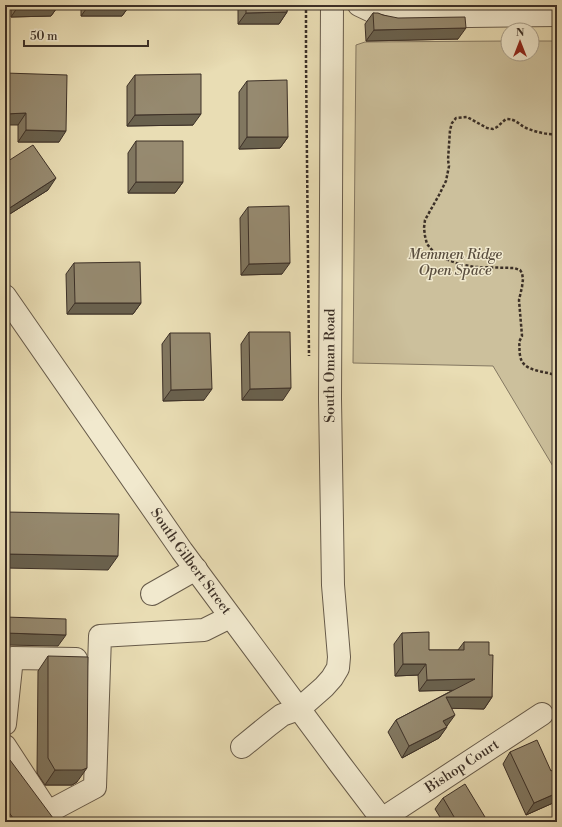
<svg xmlns="http://www.w3.org/2000/svg" width="562" height="827" font-family="'Libre Bodoni',serif">
	<rect width="100%" height="100%" fill="#e9ddb4"/>
	<filter id="stains"><feTurbulence type="fractalNoise" baseFrequency=".005" numOctaves="4"/><feColorMatrix values="0 0 0 0 .2 0 0 0 0 .09 0 0 0 0 .02 0 0 0 .5 -.17"/></filter>
	<radialGradient id="worn" r=".72"><stop offset=".6" stop-color="#630" stop-opacity="0"/><stop offset="1" stop-color="#630" stop-opacity=".3"/></radialGradient>
	<path fill="#ccc09c" stroke="#847862" d="M 508,41 L 508,54 L 532,54 L 532,41 L 557,41 L 557,473 L 493,366 L 353,363 L 356,45 L 365,42 Z"/>
	<g fill="none" stroke-linecap="round" stroke-linejoin="round">
		<g stroke="#675b4a" stroke-width="24">
			<g id="minor">
				<path d="M 359,5 L 378,14 L 390,17 L 557,15"/>
				<path id="s1" d="M 5,296 L 182,551 L 340,764 L 384,822"/>
				<path d="M 152,594 L 196,569"/>
				<path d="M 5,724 L 12,658 L 76,659"/>
				<path d="M 5,746 L 48,812 L 95,787 L 100,636 L 204,630 L 230,617"/>
				<path id="s2" d="M 242,747 L 269,725 L 282,715 L 299,709 L 324,687 L 332,678 L 338,668 L 339,657 L 333,585 L 330,399 L 332,5"/>
				<path id="s3" d="M 382,819 L 542,714"/>
			</g>
		</g>
		<path stroke="#3c3027" stroke-width="2.5" stroke-dasharray="3 2" stroke-linecap="butt" d="M 306,5 L 306,61 L 309,356
			M 557,134 C 547,135 536,132 526,128 C 518,124 516,119 506,119 L 497,127 L 493,129 L 487,128 L 467,117 L 456,118 L 452,123 L 450,130 L 448,160 L 449,166 L 446,181 L 439,195 L 425,220 L 424,228 L 425,236 L 427,244 L 437,256 L 459,264 L 475,267 L 514,268 L 520,270 L 522,273 L 523,279 L 522,287 L 519,300 L 522,336 L 519,342 C 520,347 519,351 520,355 C 522,373 545,370 557,376"/>
		<use href="#minor" stroke="#f1e9ce" stroke-width="22"/>
	</g>
	<path fill="#817760" stroke="#3c3027" d="M 11,5 L 59,5 L 51,16 L 11,17 Z
		M 81,5 L 130,5 L 122,16 L 81,16 Z
		M 238,5 L 287,5 L 287,12 L 279,24 L 238,24 Z
		M 373,13 L 383,15 L 458,39 L 366,41 L 365,24 Z
		M 5,73 L 59,142 L 18,142 L 18,125 Z
		M 135,75 L 193,125 L 127,126 L 127,86 Z
		M 247,81 L 288,137 L 280,148 L 239,149 L 239,92 Z
		M 136,141 L 183,182 L 175,193 L 128,193 L 128,153 Z
		M 5,163 L 48,190 L 5,217 Z
		M 248,207 L 282,274 L 241,275 L 240,218 Z
		M 74,263 L 141,303 L 133,314 L 67,314 L 66,274 Z
		M 249,332 L 283,400 L 242,400 L 241,344 Z
		M 170,333 L 204,400 L 163,401 L 162,344 Z
		M 402,633 L 429,650 L 458,650 L 464,642 L 489,655 L 492,697 L 484,709 L 452,708 L 447,726 L 439,738 L 402,758 L 388,732 L 396,720 L 453,690 L 419,691 L 418,675 L 395,676 L 394,644 Z
		M 48,656 L 77,782 L 72,785 L 45,785 L 37,773 L 38,671 Z
		M 510,752 L 551,771 L 557,768 L 557,799 L 554,801 L 553,803 L 526,815 L 503,764 Z
		M 5,759 L 55,822 L 5,822 Z
		M 443,798 L 488,822 L 443,822 L 435,809 Z"/>
	<path fill="#69614e" stroke="#3c3027" d="M 19,5 L 59,5 L 51,16 L 11,17 Z
		M 89,5 L 130,5 L 122,16 L 81,16 Z
		M 287,12 L 279,24 L 238,24 L 246,13 Z
		M 466,28 L 458,39 L 366,41 L 374,30 Z
		M 26,113 L 18,125 L 5,125 L 5,114 Z
		M 201,114 L 193,125 L 127,126 L 135,115 Z
		M 26,130 L 66,131 L 59,142 L 18,142 Z
		M 247,137 L 288,137 L 280,148 L 239,149 Z
		M 56,178 L 48,190 L 5,217 L 5,213 L 8,209 Z
		M 136,182 L 183,182 L 175,193 L 128,193 Z
		M 290,263 L 282,274 L 241,275 L 249,264 Z
		M 75,303 L 141,303 L 133,314 L 67,314 Z
		M 291,388 L 283,400 L 242,400 L 250,389 Z
		M 212,389 L 204,400 L 163,401 L 171,390 Z
		M 5,554 L 118,556 L 108,570 L 5,568 Z
		M 5,633 L 66,635 L 58,646 L 5,645 Z
		M 403,664 L 426,664 L 418,675 L 395,676 Z
		M 475,679 L 467,690 L 419,691 L 427,680 Z
		M 446,697 L 492,697 L 484,709 L 438,708 Z
		M 455,715 L 447,726 L 436,732 L 443,721 Z
		M 447,727 L 439,738 L 402,758 L 409,746 Z
		M 87,768 L 77,782 L 72,785 L 45,785 L 55,770 Z
		M 557,793 L 557,799 L 554,801 L 553,803 L 526,815 L 534,803 Z"/>
	<path fill="#968a70" stroke="#3c3027" d="M 246,5 L 287,5 L 287,12 L 246,13 Z
		M 373,13 L 378,13 L 383,15 L 398,18 L 465,17 L 466,28 L 374,30 Z
		M 5,73 L 67,75 L 66,131 L 26,130 L 26,113 L 5,114 Z
		M 201,74 L 201,114 L 135,115 L 135,75 Z
		M 287,80 L 288,137 L 247,137 L 247,81 Z
		M 136,141 L 183,141 L 183,182 L 136,182 Z
		M 33,145 L 56,178 L 8,209 L 5,204 L 5,163 Z
		M 289,206 L 290,263 L 249,264 L 248,207 Z
		M 140,262 L 141,303 L 75,303 L 74,263 Z
		M 249,332 L 290,332 L 291,388 L 250,389 Z
		M 170,333 L 210,333 L 212,389 L 171,390 Z
		M 5,512 L 119,514 L 118,556 L 5,554 Z
		M 5,617 L 66,619 L 66,635 L 5,633 Z
		M 429,632 L 429,650 L 464,650 L 464,642 L 489,642 L 489,655 L 493,655 L 492,697 L 446,697 L 455,715 L 443,721 L 447,727 L 409,746 L 396,720 L 475,679 L 427,680 L 426,664 L 403,664 L 402,633 Z
		M 48,656 L 88,657 L 87,768 L 82,770 L 55,770 L 48,758 Z
		M 537,740 L 551,771 L 557,768 L 557,793 L 534,803 L 510,752 Z
		M 5,759 L 7,762 L 10,760 L 56,822 L 16,822 L 5,807 Z
		M 465,784 L 488,822 L 457,822 L 443,798 Z"/>
	<g text-anchor="middle" dominant-baseline="central" stroke-width="3" stroke-linejoin="round" paint-order="stroke">
		<g font-size="14" font-style="italic" fill="#594d3e" stroke="#f1e9ce">
			<text x="455" y="255">Memmen Ridge<tspan x="455" dy="16">Open Space</tspan></text>
		</g>
		<g font-size="14" fill="#3c3027" stroke="#f1e9ce">
			<text stroke="none"><textPath href="#s2" startOffset="429">South Oman Road</textPath></text>
			<text stroke="none"><textPath href="#s1" startOffset="324">South Gilbert Street</textPath></text>
			<text stroke="none"><textPath href="#s3" startOffset="96">Bishop Court</textPath></text>
		</g>
	</g>
	<rect width="562" height="827" fill="none" stroke="#e9ddb4" stroke-width="20"/>
	<rect x="6" y="6" width="550" height="815" fill="none" stroke="#3c3027" stroke-width="2"/>
	<rect x="10" y="10" width="542" height="807" fill="none" stroke="#3c3027"/>
	<g transform="translate(520 42)"><circle r="19" fill="#f1e9ce" stroke="#a99f8b"/>
	<path d="M0-3L7 15L0 10L-7 15Z" fill="#8f2418"/>
	<text y="-6" font-size="11" font-weight="bold" text-anchor="middle" fill="#3c3027">N</text>
	</g>
	<path d="M24 40v6h124v-6" fill="none" stroke="#3c3027" stroke-width="2"/>
	<text x="30" y="40" font-size="12" fill="#3c3027" stroke="#f1e9ce" stroke-width="3" paint-order="stroke">50 m</text>
	<rect width="100%" height="100%" filter="url(#stains)"/>
	<rect width="100%" height="100%" fill="url(#worn)"/>
</svg>
